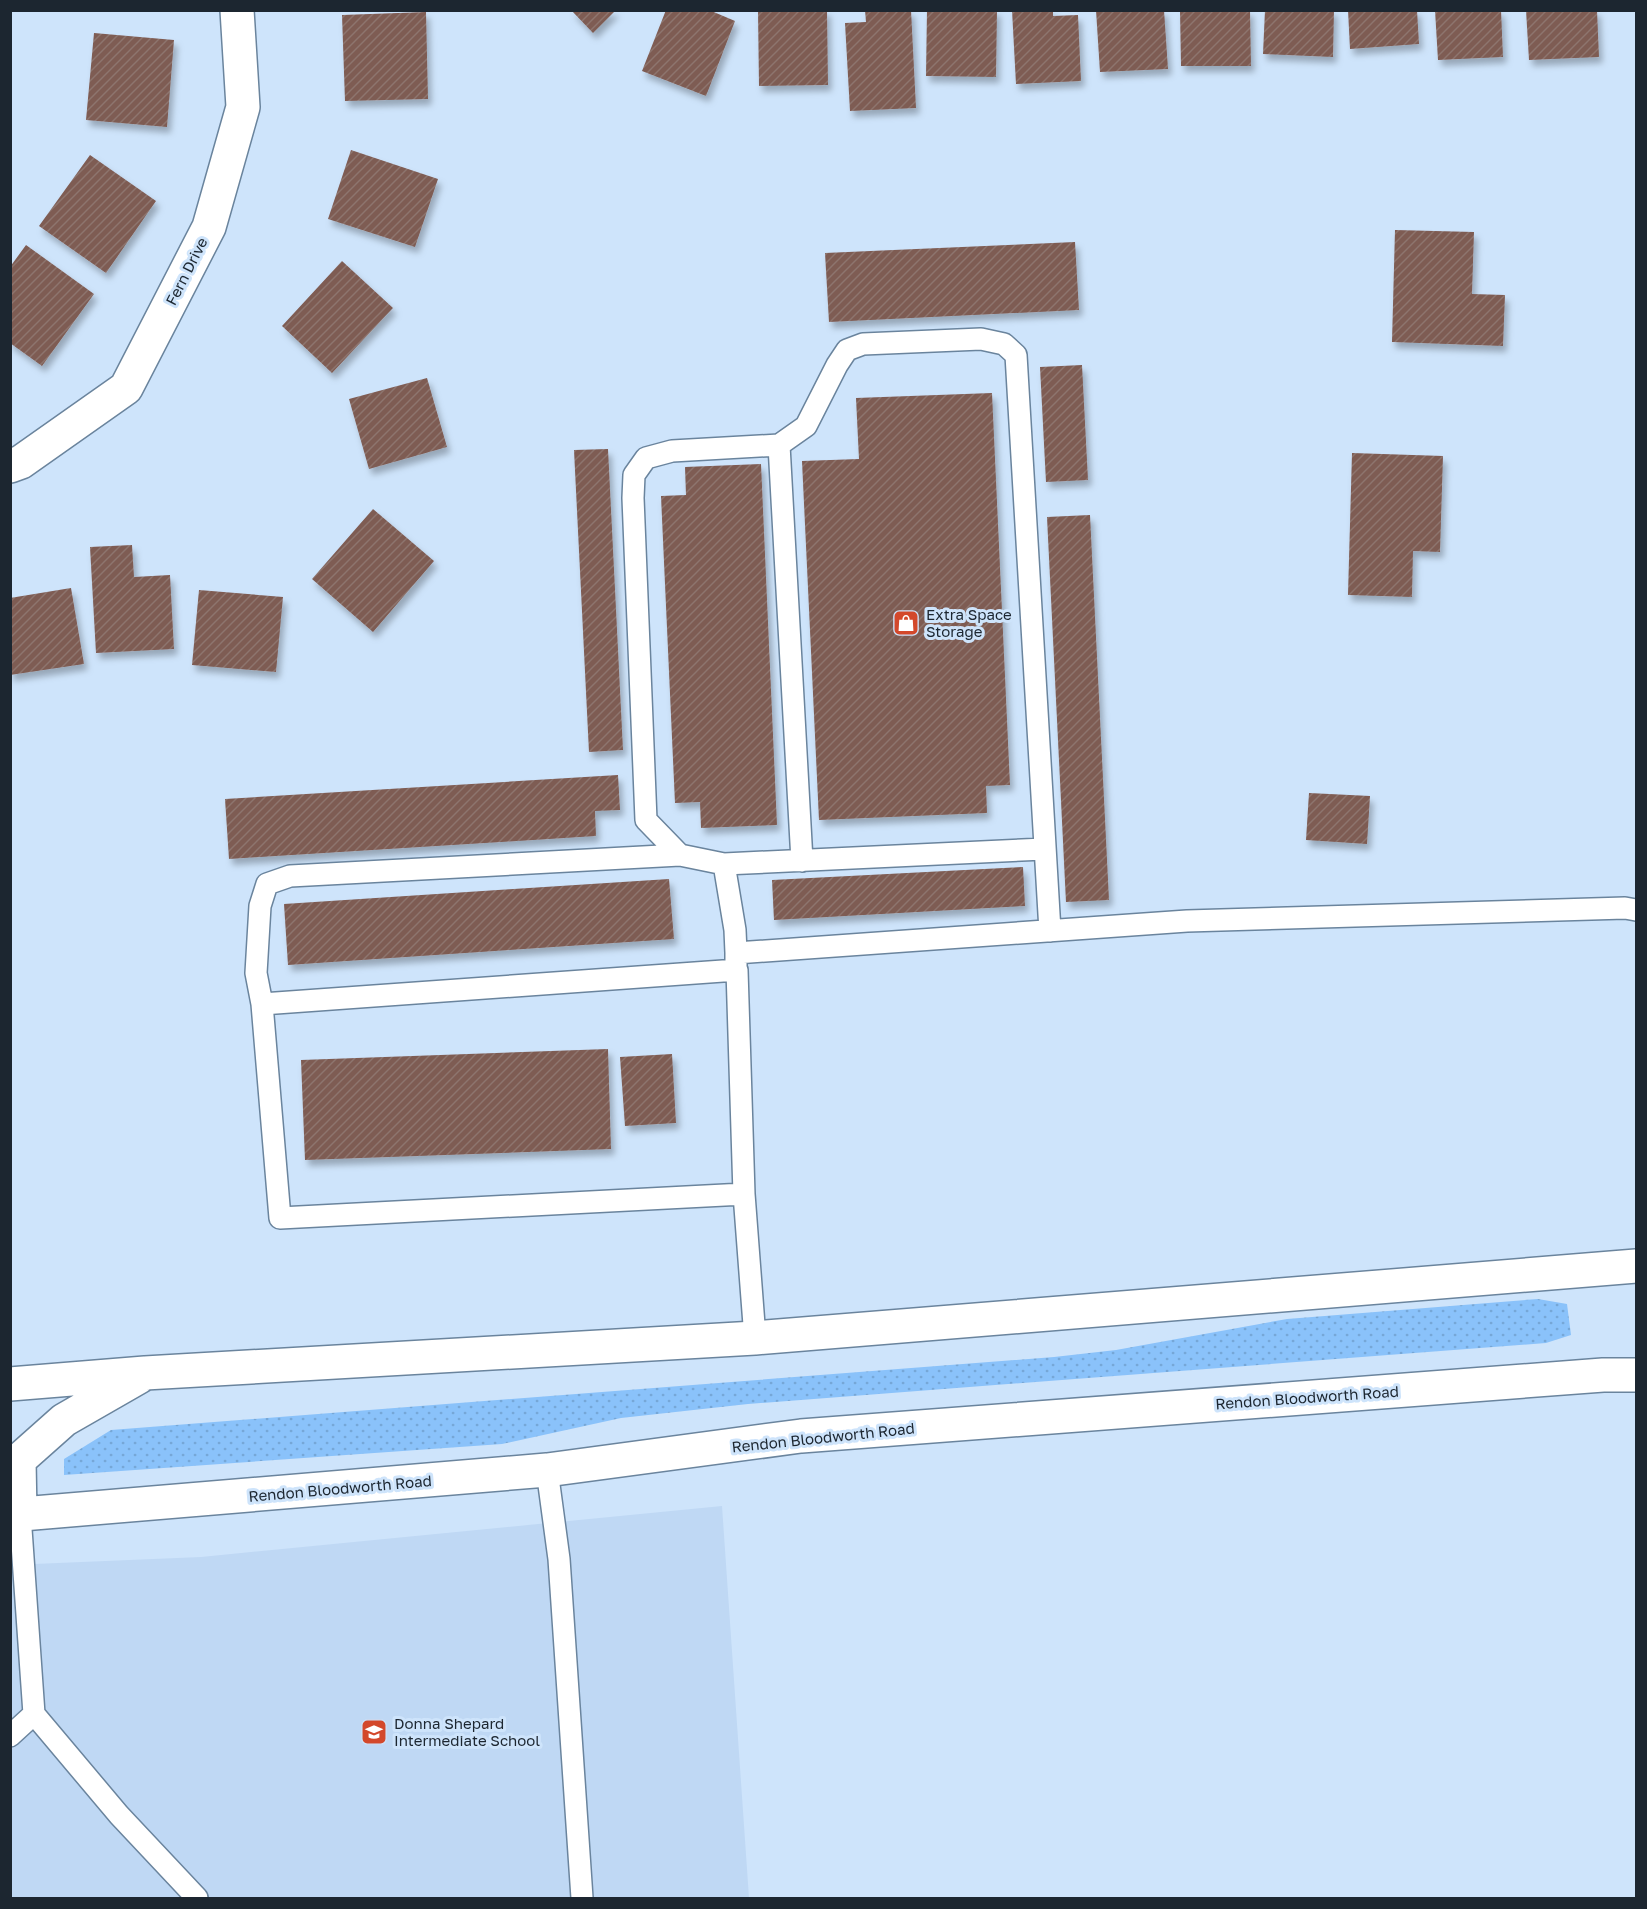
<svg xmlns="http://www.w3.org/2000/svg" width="1647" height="1909" font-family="'Golos Text',sans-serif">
	<defs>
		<pattern id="grass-dots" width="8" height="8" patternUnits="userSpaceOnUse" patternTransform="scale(1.5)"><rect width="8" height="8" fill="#8ac2fa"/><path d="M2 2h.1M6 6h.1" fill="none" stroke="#76a7d7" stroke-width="1.8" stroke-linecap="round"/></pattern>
		<pattern id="building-hatch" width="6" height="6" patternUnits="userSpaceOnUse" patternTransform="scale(1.5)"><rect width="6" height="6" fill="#7e5b52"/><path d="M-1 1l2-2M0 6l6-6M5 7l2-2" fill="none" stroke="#8d746e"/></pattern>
		<filter id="shadow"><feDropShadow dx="3.5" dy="6" stdDeviation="3" flood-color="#0004"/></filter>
	</defs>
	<rect width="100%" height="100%" fill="#cee4fb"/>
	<path fill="#bfd8f4" d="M 722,1506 L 749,1898 L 11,1898 L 10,1565 L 201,1557 Z"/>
	<path fill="url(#grass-dots)" d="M 1538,1299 L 1567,1304 L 1571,1335 L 1546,1343 L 748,1404 L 621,1418 L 502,1444 L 64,1475 L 64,1459 L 111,1430 L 1054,1357 L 1116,1350 L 1287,1319 Z"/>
	<path fill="url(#building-hatch)" filter="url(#shadow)" d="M 571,10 L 616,10 L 593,33 Z
		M 666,10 L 709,10 L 735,21 L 706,96 L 642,71 Z
		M 758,10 L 827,10 L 828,85 L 759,86 Z
		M 865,10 L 911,10 L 916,108 L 850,111 L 845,23 L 866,22 Z
		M 927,10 L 997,10 L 996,77 L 926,76 Z
		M 1012,10 L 1053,10 L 1053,16 L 1078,15 L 1081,81 L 1016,84 Z
		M 1096,10 L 1164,10 L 1168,69 L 1100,72 Z
		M 1180,10 L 1250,10 L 1251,66 L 1181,66 Z
		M 1265,10 L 1334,10 L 1333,57 L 1263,54 Z
		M 1348,10 L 1417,10 L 1419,44 L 1350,49 Z
		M 1435,10 L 1501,10 L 1503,57 L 1438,60 Z
		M 1526,10 L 1597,10 L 1599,57 L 1529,60 Z
		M 426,12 L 428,99 L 345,101 L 342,15 Z
		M 94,33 L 174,40 L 167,127 L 86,120 Z
		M 351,150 L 438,179 L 415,247 L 328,219 Z
		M 90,155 L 156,201 L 106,273 L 39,226 Z
		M 1395,230 L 1474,232 L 1472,294 L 1505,295 L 1503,346 L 1392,342 Z
		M 1075,242 L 1079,310 L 829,322 L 825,253 Z
		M 26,245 L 94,294 L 42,366 L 10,343 L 10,267 Z
		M 342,261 L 393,308 L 332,373 L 282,326 Z
		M 1082,365 L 1088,480 L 1046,482 L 1040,367 Z
		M 427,378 L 447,447 L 369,469 L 349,399 Z
		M 992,393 L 1010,785 L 986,786 L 987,813 L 819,820 L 802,461 L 859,459 L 856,398 Z
		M 608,449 L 623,750 L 589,752 L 574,450 Z
		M 1352,453 L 1443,456 L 1440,552 L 1413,551 L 1412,597 L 1348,595 Z
		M 761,464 L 777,825 L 701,828 L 700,802 L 675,803 L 661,496 L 686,495 L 685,467 Z
		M 373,509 L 434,561 L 373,632 L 312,579 Z
		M 1090,515 L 1109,900 L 1066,902 L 1047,517 Z
		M 132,545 L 134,577 L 170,575 L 174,649 L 96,653 L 90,547 Z
		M 71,588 L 84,664 L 10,675 L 10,598 Z
		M 199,590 L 283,597 L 276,672 L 192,665 Z
		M 618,775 L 620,810 L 595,811 L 596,836 L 229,859 L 225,799 Z
		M 1309,793 L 1370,796 L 1367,844 L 1306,840 Z
		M 1023,867 L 1025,906 L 774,920 L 772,880 Z
		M 669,879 L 674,939 L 288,965 L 284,904 Z
		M 608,1049 L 611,1149 L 305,1160 L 301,1060 Z
		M 672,1054 L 676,1123 L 625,1126 L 620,1057 Z"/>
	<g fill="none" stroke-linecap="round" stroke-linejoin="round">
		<g stroke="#6a849d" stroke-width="24">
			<path id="lane" d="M 779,445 L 802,861
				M 724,864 L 1044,849
				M 736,953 L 735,930 L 724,864 L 680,855 L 646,820 L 633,498 L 634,475 L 646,458 L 672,451 L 779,445 L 806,426 L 837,365 L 847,350 L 863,344 L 981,339 L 1004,344 L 1016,355 L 1050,931
				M 736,966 L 736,953 L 1187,921 L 1625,908 L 1636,910
				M 262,1004 L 256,973 L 260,906 L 267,884 L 290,876 L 680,855
				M 744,1194 L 280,1218 L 262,1004 L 737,970 L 744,1194 L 755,1338
				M 547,1470 L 559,1559 L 582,1898
				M 20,1515 L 34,1714 L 119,1815 L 197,1898
				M 10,1736 L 34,1714"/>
		</g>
		<g stroke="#6a849d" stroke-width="36">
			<path id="street" d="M 10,466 L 21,462 L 126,388 L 209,227 L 243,107 L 237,10"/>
		</g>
		<g stroke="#6a849d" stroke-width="36">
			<path id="secondary" d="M 10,1384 L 145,1373 L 755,1338 L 1636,1266
				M 10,1515 L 547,1470 L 801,1436 L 1603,1375 L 1636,1375
				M 20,1515 L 19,1460 L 64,1420 L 139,1377"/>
		</g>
		<use href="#lane" stroke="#fff" stroke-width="21"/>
		<use href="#street" stroke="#fff" stroke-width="33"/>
		<use href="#secondary" stroke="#fff" stroke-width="33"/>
	</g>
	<defs>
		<g id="shop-square" transform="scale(1.35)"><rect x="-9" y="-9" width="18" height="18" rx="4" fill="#d3482b" stroke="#cee4fb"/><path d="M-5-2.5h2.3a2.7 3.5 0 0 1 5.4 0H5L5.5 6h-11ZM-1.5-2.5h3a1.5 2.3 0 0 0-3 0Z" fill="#fff"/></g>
		<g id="school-square" transform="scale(1.35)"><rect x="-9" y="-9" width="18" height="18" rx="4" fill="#d3482b" stroke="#cee4fb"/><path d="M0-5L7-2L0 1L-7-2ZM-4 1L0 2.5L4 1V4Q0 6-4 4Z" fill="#fff"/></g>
	</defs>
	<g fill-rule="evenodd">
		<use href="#shop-square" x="906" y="623"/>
		<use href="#school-square" x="374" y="1732"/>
	</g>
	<g text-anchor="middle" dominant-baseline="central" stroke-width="6" stroke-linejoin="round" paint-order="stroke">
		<g font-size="15" fill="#1c2630" stroke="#cee4fb">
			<text transform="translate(186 271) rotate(-63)">Fern Drive</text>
			<text transform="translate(1307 1397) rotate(-4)">Rendon Bloodworth Road</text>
			<text transform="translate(823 1437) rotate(-6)">Rendon Bloodworth Road</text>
			<text transform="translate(340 1488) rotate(-5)">Rendon Bloodworth Road</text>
		</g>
		<g font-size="15" fill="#1c2630" stroke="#cee4fb" text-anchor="start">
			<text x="926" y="614">Extra Space<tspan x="926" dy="17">Storage</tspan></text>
			<text x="394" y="1723">Donna Shepard<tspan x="394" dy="17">Intermediate School</tspan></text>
		</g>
	</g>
	<rect width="1647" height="1909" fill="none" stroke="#1c2630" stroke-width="24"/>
</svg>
